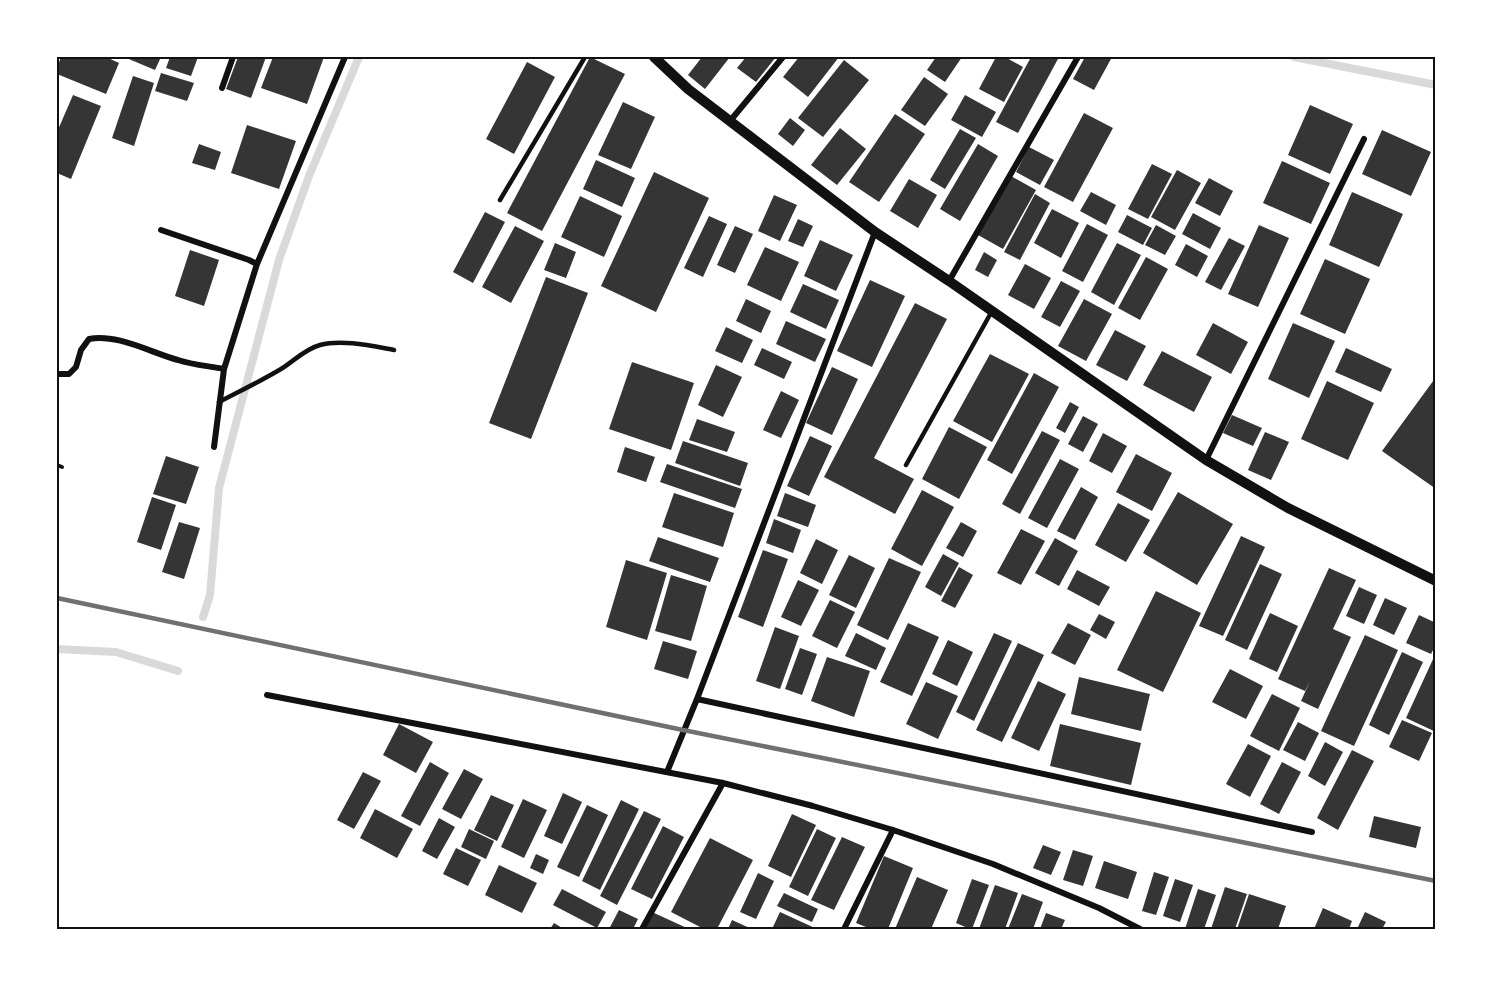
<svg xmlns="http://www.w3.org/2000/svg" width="1493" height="986" font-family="'DM Sans',sans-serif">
	<rect width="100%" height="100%" fill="#fff"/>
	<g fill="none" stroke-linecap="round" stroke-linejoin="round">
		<path stroke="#d9d9d9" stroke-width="8" d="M 1294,57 L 1436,85
			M 203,617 L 210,595 L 219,488 L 279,260 L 309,176 L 359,57
			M 57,649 L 116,652 L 178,671"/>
	</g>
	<path fill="#353535" d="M 61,57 L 106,57 L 119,63 L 106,94 L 57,74 L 57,68 Z
		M 124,57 L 161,57 L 155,70 Z
		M 170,57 L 198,57 L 191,76 L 166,68 Z
		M 238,57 L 266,57 L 251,98 L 226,89 Z
		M 273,57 L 324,57 L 307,104 L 261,88 Z
		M 590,57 L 625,74 L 542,231 L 507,213 Z
		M 702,57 L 730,57 L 705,89 L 688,75 Z
		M 746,57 L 776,57 L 756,82 L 737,68 Z
		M 799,57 L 839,57 L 808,97 L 783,77 Z
		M 936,57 L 962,57 L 945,82 L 927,70 Z
		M 996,57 L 1005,57 L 1023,67 L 1004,102 L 979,89 Z
		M 1031,57 L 1059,57 L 1018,133 L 996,122 Z
		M 1085,57 L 1112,57 L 1094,90 L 1073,79 Z
		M 844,60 L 869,80 L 823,137 L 798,118 Z
		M 527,62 L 555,77 L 514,154 L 486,139 Z
		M 161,73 L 194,83 L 187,101 L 155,91 Z
		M 133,76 L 154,83 L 134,146 L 112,138 Z
		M 924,77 L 948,94 L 925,126 L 901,110 Z
		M 73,95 L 101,106 L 71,179 L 57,173 L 57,132 Z
		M 965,95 L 996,112 L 982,137 L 951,120 Z
		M 623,102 L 655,117 L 631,169 L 598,155 Z
		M 1310,105 L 1353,124 L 1330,174 L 1288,155 Z
		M 1084,113 L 1113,128 L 1073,202 L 1044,187 Z
		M 895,114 L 925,134 L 879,202 L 849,182 Z
		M 790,118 L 805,130 L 793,146 L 778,134 Z
		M 247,125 L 296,141 L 279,189 L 231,173 Z
		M 840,128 L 866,149 L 837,185 L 811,165 Z
		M 960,129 L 976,138 L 945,189 L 930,180 Z
		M 1382,130 L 1431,152 L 1411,196 L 1362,174 Z
		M 199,144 L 221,152 L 215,170 L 192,163 Z
		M 978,144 L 998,156 L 960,221 L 940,209 Z
		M 1029,147 L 1054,160 L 1040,185 L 1016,172 Z
		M 596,160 L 635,178 L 622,207 L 583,189 Z
		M 1282,161 L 1330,183 L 1311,224 L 1263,203 Z
		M 1152,164 L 1172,174 L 1148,219 L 1128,209 Z
		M 1177,170 L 1201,183 L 1175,230 L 1151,217 Z
		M 654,172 L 709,198 L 656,312 L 601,286 Z
		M 1011,176 L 1036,190 L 1003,249 L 978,235 Z
		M 1209,178 L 1233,191 L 1220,216 L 1195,203 Z
		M 909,179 L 937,195 L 918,228 L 890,211 Z
		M 1091,192 L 1116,205 L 1106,225 L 1080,211 Z
		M 1352,192 L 1403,214 L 1379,267 L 1329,245 Z
		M 1035,194 L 1050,203 L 1020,260 L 1004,252 Z
		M 774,195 L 797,205 L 780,241 L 758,231 Z
		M 580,196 L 622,216 L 604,257 L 561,237 Z
		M 1052,209 L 1079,223 L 1061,258 L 1034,243 Z
		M 485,212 L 505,222 L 473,283 L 453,272 Z
		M 1193,213 L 1221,228 L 1210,249 L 1182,234 Z
		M 1127,215 L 1152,228 L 1143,245 L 1118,232 Z
		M 709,216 L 727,224 L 703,277 L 684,268 Z
		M 798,219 L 813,226 L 803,247 L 788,241 Z
		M 1087,224 L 1108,235 L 1083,282 L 1062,271 Z
		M 1156,225 L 1176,236 L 1165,255 L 1145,245 Z
		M 1259,225 L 1289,238 L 1258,307 L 1228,294 Z
		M 515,226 L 544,241 L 511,303 L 482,287 Z
		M 735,226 L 753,234 L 735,273 L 717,265 Z
		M 1229,238 L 1245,246 L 1221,290 L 1205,282 Z
		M 820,240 L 853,255 L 836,291 L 804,276 Z
		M 555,243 L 576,252 L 566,278 L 544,270 Z
		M 1117,243 L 1141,255 L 1114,305 L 1091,292 Z
		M 1186,244 L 1208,256 L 1197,277 L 1175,265 Z
		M 765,247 L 799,262 L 781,301 L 747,285 Z
		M 190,250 L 219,260 L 204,306 L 175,296 Z
		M 984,252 L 997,260 L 988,277 L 975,270 Z
		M 1146,257 L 1168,269 L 1140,320 L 1118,308 Z
		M 1325,259 L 1370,279 L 1345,334 L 1300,314 Z
		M 1025,264 L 1051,278 L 1034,309 L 1008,295 Z
		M 546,277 L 588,293 L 531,439 L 489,423 Z
		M 870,280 L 905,296 L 872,367 L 837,351 Z
		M 1061,281 L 1080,291 L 1060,327 L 1041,317 Z
		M 803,284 L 839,300 L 826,329 L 790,312 Z
		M 746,299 L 771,311 L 761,333 L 736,321 Z
		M 1084,299 L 1112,314 L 1086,361 L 1058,346 Z
		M 915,303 L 947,319 L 874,458 L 914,479 L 895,514 L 824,477 Z
		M 786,321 L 826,339 L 815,362 L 776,344 Z
		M 1213,323 L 1248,342 L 1231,374 L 1196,355 Z
		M 1293,323 L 1335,341 L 1309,398 L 1268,379 Z
		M 726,327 L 753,340 L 742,363 L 715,351 Z
		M 1115,330 L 1146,346 L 1127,381 L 1096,365 Z
		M 762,348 L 792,362 L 784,379 L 754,365 Z
		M 1346,348 L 1392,369 L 1381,392 L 1335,372 Z
		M 1162,351 L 1212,377 L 1194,412 L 1143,385 Z
		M 990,354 L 1029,374 L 992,442 L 953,421 Z
		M 632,362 L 694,383 L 671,450 L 609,429 Z
		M 716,365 L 742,377 L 723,417 L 698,405 Z
		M 832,367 L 858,379 L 832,435 L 806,423 Z
		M 1034,373 L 1059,387 L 1012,474 L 987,460 Z
		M 1436,377 L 1436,489 L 1382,451 Z
		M 1327,381 L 1374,403 L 1348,460 L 1301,439 Z
		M 781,391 L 799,400 L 781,438 L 763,430 Z
		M 1070,402 L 1079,407 L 1065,433 L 1056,428 Z
		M 1232,415 L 1262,428 L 1253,446 L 1223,433 Z
		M 1083,416 L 1098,424 L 1083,452 L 1068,444 Z
		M 697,419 L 735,432 L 727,452 L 689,440 Z
		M 949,427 L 987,447 L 959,499 L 922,479 Z
		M 1042,431 L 1060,440 L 1020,514 L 1002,504 Z
		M 1265,432 L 1289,442 L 1271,480 L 1248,470 Z
		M 1103,433 L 1127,446 L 1112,473 L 1089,461 Z
		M 810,436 L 832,446 L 809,496 L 787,486 Z
		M 683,441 L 748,463 L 740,486 L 675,463 Z
		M 625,447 L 655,457 L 646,482 L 617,472 Z
		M 1136,454 L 1172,473 L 1152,511 L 1116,492 Z
		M 166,456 L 199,467 L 186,504 L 153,494 Z
		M 1060,459 L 1079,469 L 1047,528 L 1028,518 Z
		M 667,464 L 742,489 L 735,508 L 660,482 Z
		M 1081,487 L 1098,497 L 1075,540 L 1057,531 Z
		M 922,490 L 954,507 L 922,566 L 891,549 Z
		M 1178,492 L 1233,524 L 1197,585 L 1143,553 Z
		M 674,493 L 734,513 L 723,547 L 662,527 Z
		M 785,493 L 816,505 L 808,527 L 777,516 Z
		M 152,497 L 176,505 L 161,550 L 137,542 Z
		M 1118,503 L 1150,520 L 1126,562 L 1095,545 Z
		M 774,519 L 801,530 L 793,553 L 766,543 Z
		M 179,522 L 200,528 L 184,579 L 162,572 Z
		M 961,522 L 977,531 L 963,557 L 946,548 Z
		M 1021,529 L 1045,541 L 1021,585 L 997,573 Z
		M 1241,536 L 1265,547 L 1223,636 L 1199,626 Z
		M 658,537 L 719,558 L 710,582 L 649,561 Z
		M 1055,538 L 1078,551 L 1059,586 L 1035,573 Z
		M 816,539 L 838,550 L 822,584 L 800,573 Z
		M 763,550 L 788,559 L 763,627 L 738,617 Z
		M 943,554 L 959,563 L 941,596 L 925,587 Z
		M 849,555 L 875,568 L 856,608 L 829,595 Z
		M 889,558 L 921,572 L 888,640 L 857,625 Z
		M 626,560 L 667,573 L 647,640 L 606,627 Z
		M 1260,564 L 1282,574 L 1247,650 L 1225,640 Z
		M 959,567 L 973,575 L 955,608 L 941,601 Z
		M 1329,568 L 1356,580 L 1333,629 L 1351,637 L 1318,709 L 1301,701 L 1310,681 L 1305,691 L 1278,679 Z
		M 1077,570 L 1110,587 L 1099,606 L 1067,589 Z
		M 671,575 L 707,586 L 691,641 L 655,631 Z
		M 798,580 L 819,590 L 801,626 L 781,617 Z
		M 1359,587 L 1377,595 L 1364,624 L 1346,616 Z
		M 1156,591 L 1201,613 L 1163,692 L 1117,670 Z
		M 1385,598 L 1407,608 L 1394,635 L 1373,625 Z
		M 830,600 L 855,612 L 837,648 L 812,636 Z
		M 1270,613 L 1298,626 L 1277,672 L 1249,659 Z
		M 1099,614 L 1115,622 L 1106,639 L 1090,630 Z
		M 1419,615 L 1436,623 L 1436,644 L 1431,654 L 1406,643 Z
		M 908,623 L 939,637 L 912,696 L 880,682 Z
		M 1068,623 L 1091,635 L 1075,665 L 1051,653 Z
		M 775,627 L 799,636 L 780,689 L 756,681 Z
		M 856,633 L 886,648 L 876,670 L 845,656 Z
		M 994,633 L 1012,641 L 974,721 L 956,712 Z
		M 1365,635 L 1398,650 L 1354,746 L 1321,731 Z
		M 948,640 L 973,652 L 957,686 L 932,674 Z
		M 663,641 L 697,651 L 688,679 L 654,669 Z
		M 1018,643 L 1044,655 L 1002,742 L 976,730 Z
		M 800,648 L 817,654 L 802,695 L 785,689 Z
		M 1402,652 L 1423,662 L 1389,735 L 1369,725 Z
		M 827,657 L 870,671 L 854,717 L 811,701 Z
		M 1434,657 L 1436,659 L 1436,732 L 1406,718 Z
		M 1230,669 L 1263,686 L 1246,719 L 1212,702 Z
		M 1079,677 L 1150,694 L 1141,731 L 1071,714 Z
		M 1038,681 L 1066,694 L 1039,751 L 1011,738 Z
		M 926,682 L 958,696 L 938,739 L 906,724 Z
		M 1272,694 L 1300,708 L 1279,751 L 1250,736 Z
		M 1402,720 L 1432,733 L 1419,761 L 1389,747 Z
		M 1298,722 L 1319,733 L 1305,761 L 1283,750 Z
		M 399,724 L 433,742 L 416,773 L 383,755 Z
		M 1060,724 L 1141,743 L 1131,785 L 1050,766 Z
		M 1325,742 L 1343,752 L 1325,786 L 1308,776 Z
		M 1248,744 L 1271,756 L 1250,797 L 1226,784 Z
		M 1352,750 L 1374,761 L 1338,830 L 1317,818 Z
		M 430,762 L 449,773 L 420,826 L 401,816 Z
		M 1282,762 L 1301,772 L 1279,814 L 1260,804 Z
		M 464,769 L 483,779 L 461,819 L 442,809 Z
		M 363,772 L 381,781 L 354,829 L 337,820 Z
		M 563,793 L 582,802 L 562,844 L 544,836 Z
		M 491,795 L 514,805 L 497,841 L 474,830 Z
		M 523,799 L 547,810 L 524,858 L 501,847 Z
		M 621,800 L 639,809 L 600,890 L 582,881 Z
		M 587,805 L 608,815 L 579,877 L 557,867 Z
		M 375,809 L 413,829 L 397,858 L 360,838 Z
		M 644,811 L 661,819 L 617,905 L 600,896 Z
		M 792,814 L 816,825 L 791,877 L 768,866 Z
		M 1374,816 L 1421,827 L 1416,848 L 1369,837 Z
		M 439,818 L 455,827 L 437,859 L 422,851 Z
		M 663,826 L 684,837 L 652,899 L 631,889 Z
		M 469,829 L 494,841 L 486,859 L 461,847 Z
		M 817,829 L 836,838 L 808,896 L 789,887 Z
		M 842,837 L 865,847 L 834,910 L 811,900 Z
		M 710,838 L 753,860 L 717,929 L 704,929 L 671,912 Z
		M 1043,845 L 1061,852 L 1051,875 L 1033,868 Z
		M 456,848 L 481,860 L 468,886 L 443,874 Z
		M 1073,850 L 1093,856 L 1083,886 L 1063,880 Z
		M 536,854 L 549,860 L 543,874 L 530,868 Z
		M 884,856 L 913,868 L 888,929 L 871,929 L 856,923 Z
		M 1104,861 L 1137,872 L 1128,899 L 1095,888 Z
		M 499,865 L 537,883 L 522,913 L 485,895 Z
		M 1154,872 L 1169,877 L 1156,915 L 1142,911 Z
		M 758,873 L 774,881 L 756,919 L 740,912 Z
		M 917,877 L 948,890 L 931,929 L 895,929 Z
		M 972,879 L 989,885 L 972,929 L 970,929 L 956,923 Z
		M 1175,879 L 1193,885 L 1180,922 L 1163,916 Z
		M 995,885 L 1018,893 L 1005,929 L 979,929 Z
		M 1225,887 L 1247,894 L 1235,929 L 1211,929 Z
		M 562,889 L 606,912 L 597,928 L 553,905 Z
		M 1198,889 L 1216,895 L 1204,929 L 1185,929 Z
		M 784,893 L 818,909 L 812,922 L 777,906 Z
		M 1022,894 L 1043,902 L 1033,929 L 1008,929 Z
		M 1249,894 L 1286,906 L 1278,929 L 1237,929 Z
		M 1323,908 L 1352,921 L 1349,929 L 1314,929 Z
		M 619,910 L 638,919 L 633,929 L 609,929 Z
		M 652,912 L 689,929 L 650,929 L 645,927 Z
		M 780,912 L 817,929 L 772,929 Z
		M 1365,912 L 1386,922 L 1382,929 L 1357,929 Z
		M 1046,913 L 1065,920 L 1061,929 L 1040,929 Z
		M 732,920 L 752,929 L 728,929 Z
		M 554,923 L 564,929 L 550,929 Z"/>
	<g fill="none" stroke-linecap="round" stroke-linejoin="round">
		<path stroke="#111" stroke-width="4" d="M 57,465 L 62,467"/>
		<path stroke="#111" stroke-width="4.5" d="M 500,200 L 585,57
			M 219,402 C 240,391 261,381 281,369 C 294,361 305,349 320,345 C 342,339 372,346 394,350
			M 906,465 L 992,311"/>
		<path stroke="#111" stroke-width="6" d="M 222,88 L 233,57
			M 730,121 L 783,57
			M 161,230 L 249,260 L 257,264
			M 949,281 L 1078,57
			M 57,374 L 69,374 L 76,367 L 81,350 L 89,339 C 116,333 152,353 178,360 C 193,365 209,366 224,369
			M 214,447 L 224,369 L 257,264 L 345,57
			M 1206,460 L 1364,139
			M 267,695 L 723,783 L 813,806 L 893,830 L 993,864 L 1099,908 L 1140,929
			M 697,699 L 1312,832
			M 667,772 L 697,699 L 875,232
			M 642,929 L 723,783
			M 844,929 L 893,830"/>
		<path stroke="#111" stroke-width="10" d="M 654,57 L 688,89 L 875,232 L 949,281 L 1206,460 L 1288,508 L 1436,581"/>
		<path stroke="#707070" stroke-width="4.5" d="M 57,598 L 683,730 L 1436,881"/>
	</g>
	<rect width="1493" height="986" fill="none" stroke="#ffffff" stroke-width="117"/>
	<rect x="58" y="58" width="1376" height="870" fill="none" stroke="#111" stroke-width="2"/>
</svg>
